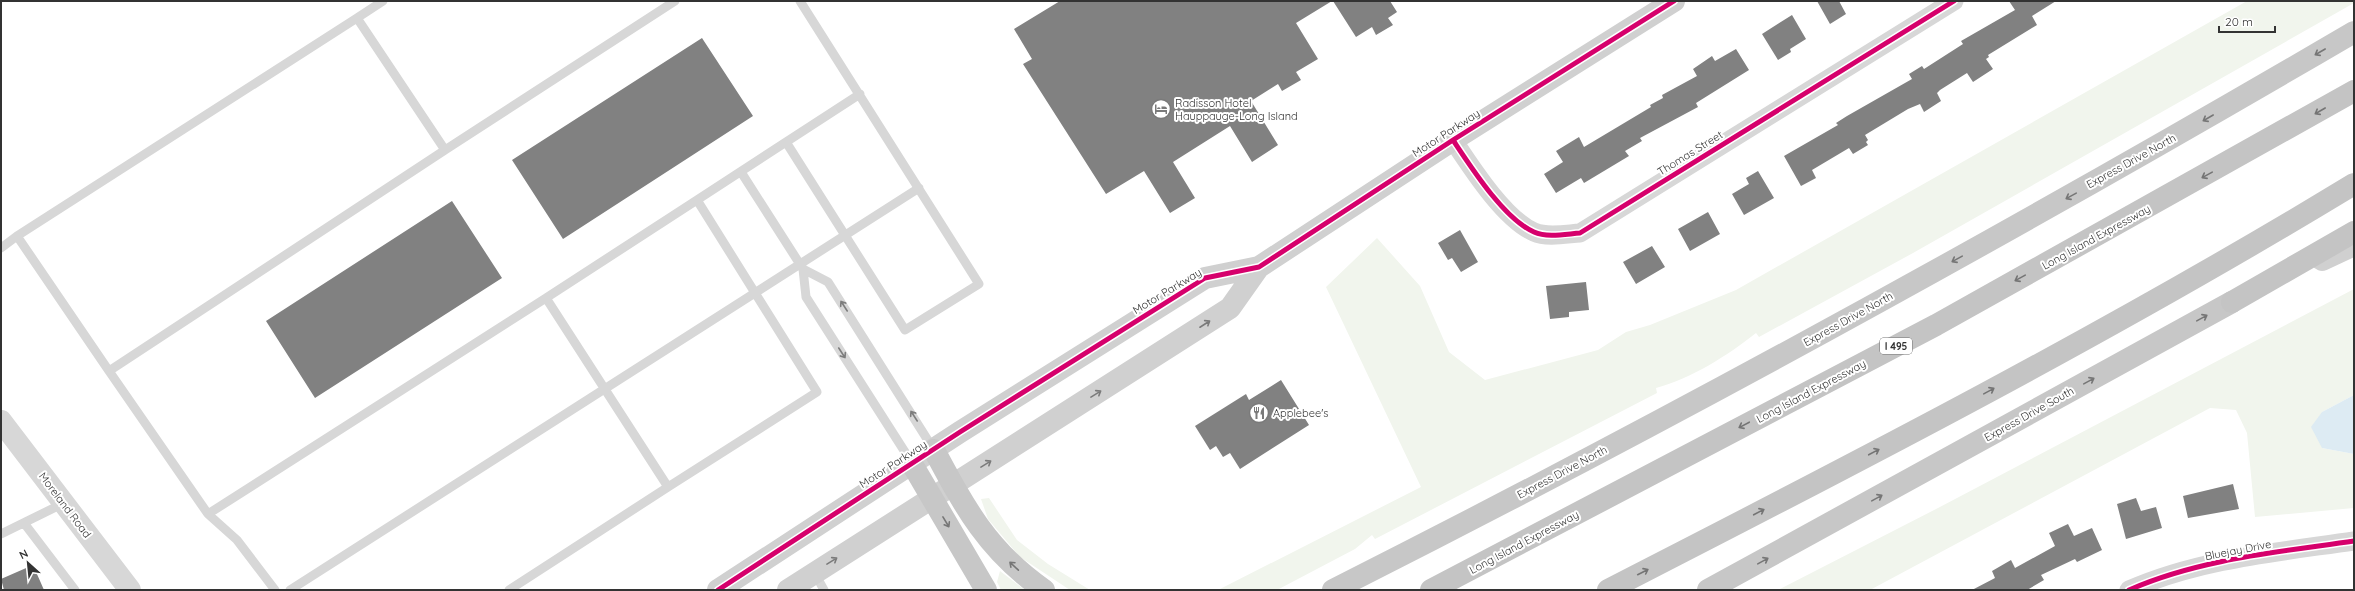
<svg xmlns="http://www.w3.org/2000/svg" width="2355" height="591" font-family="Quicksand,sans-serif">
	<rect width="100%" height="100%" fill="#fff"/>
	<path fill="#f1f5ed" d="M 2247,1 L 2354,1 L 2354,3 L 1913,253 L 1759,337 L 1756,333 C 1727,356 1692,378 1656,388 L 1657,393 L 1375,539 L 1372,535 L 1355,549 L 1277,590 L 1205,590 L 1220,589 L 1421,487 L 1326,287 L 1377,238 L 1420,286 L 1449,352 L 1485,380 L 1598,350 L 1626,332 L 1650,325 L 1736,290 Z
		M 2354,289 L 2354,395 L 2322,412 L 2322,448 L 2354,454 L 2354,508 L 2255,517 L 2247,433 L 2236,410 L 2210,408 L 1870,590 L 1778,590 L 1938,508 Z
		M 989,498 L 1017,540 L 1048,564 L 1090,590 L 1070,590 L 1020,557 L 988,519 L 981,499 Z
		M 1000,571 L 1025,590 L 1001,590 L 997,582 Z"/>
	<path fill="#ddebf3" d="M 2354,395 L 2354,454 L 2322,448 L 2311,427 L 2322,412 Z"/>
	<path fill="#818181" d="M 1060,1 L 1332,1 L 1296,23 L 1318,59 L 1296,72 L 1301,80 L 1282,91 L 1278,84 L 1251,101 L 1278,145 L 1252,162 L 1230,126 L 1173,162 L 1195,198 L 1170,213 L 1144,171 L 1106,194 L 1023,64 L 1032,59 L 1014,29 Z
		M 1333,1 L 1390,1 L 1397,12 L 1388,18 L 1393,25 L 1376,35 L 1372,27 L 1356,37 Z
		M 1817,1 L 1839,1 L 1846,14 L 1830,24 Z
		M 2009,1 L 2056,1 L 2032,16 L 2037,25 L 1988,55 L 1989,57 L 1986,59 L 1993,69 L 1973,82 L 1967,73 L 1940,90 L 1937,93 L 1941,101 L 1924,112 L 1920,104 L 1908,109 L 1865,135 L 1868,140 L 1866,142 L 1868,145 L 1853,154 L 1849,148 L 1812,170 L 1816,178 L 1801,186 L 1784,156 L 1838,125 L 1836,123 L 1847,116 L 1912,79 L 1909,74 L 1922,66 L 1924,69 L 1963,44 L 1961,41 L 2015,10 Z
		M 1792,15 L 1806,39 L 1790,49 L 1791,52 L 1778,60 L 1762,34 Z
		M 702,38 L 753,116 L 563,239 L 512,160 Z
		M 1736,49 L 1749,70 L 1696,103 L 1698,107 L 1640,138 L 1642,141 L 1625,151 L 1629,156 L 1584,183 L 1581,178 L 1556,193 L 1544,174 L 1563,162 L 1556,151 L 1579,137 L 1584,147 L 1651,107 L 1650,105 L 1663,98 L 1662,95 L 1697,76 L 1693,69 L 1712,56 L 1715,61 Z
		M 1758,171 L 1774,198 L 1744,215 L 1732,194 L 1749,184 L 1746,178 Z
		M 452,201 L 502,278 L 315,398 L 266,321 Z
		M 1708,212 L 1720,234 L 1690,251 L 1678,229 Z
		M 1460,230 L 1478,262 L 1461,272 L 1452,258 L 1448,260 L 1438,243 Z
		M 1652,246 L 1665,267 L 1636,284 L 1623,262 Z
		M 1586,282 L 1589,310 L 1569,312 L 1569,317 L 1550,319 L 1546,286 Z
		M 1281,380 L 1309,425 L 1240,469 L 1230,453 L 1223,457 L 1216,446 L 1210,450 L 1195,426 L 1246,394 L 1249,400 Z
		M 2233,484 L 2239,509 L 2188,518 L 2183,496 Z
		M 2136,498 L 2141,511 L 2156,507 L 2162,528 L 2126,539 L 2117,504 Z
		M 2068,524 L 2074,536 L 2092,528 L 2102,550 L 2077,562 L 2075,559 L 2041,575 L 2044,580 L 2027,590 L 1972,590 L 1995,578 L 1992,571 L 2011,560 L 2015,568 L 2055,546 L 2049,533 Z
		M 33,565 L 44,590 L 4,590 L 1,579 Z"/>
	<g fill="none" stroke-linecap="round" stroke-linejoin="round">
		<path stroke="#d7d7d7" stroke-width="9" d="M 357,18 L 383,1
			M 786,142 L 905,330 L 979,284 L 800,1
			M 445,150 L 675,1
			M 741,172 L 803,269 L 806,297 L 912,463
			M 697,200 L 860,94
			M 1,248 L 17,236 L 357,18 L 445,150 L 109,371 L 17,236
			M 803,269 L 828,282 L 934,450
			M 109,371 L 208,514 L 546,298 L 668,487 L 817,392 L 697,200 L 546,298
			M 208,514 L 237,540 L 275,590
			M 24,523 L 75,590
			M 1,534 L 64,503
			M 814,572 L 824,590
			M 290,590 L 919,188
			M 509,590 L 668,487"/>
		<path stroke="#d7d7d7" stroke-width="19" d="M 1453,140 C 1471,167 1504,219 1534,232 C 1547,238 1566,234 1580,233 L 1954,1
			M 2129,590 C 2199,559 2279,552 2354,541"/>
		<path stroke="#d7d7d7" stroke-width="22" d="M 1,421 L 130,590"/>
		<path stroke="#d0d0d0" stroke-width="22" d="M 2322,260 L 2354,245
			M 718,590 L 960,432 L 1205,278 L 1259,267
			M 788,590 L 1230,308 L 1259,267 L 1453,140 L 1674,1"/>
		<path stroke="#c7c7c7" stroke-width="22" d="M 934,450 C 965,508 988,551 1044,590
			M 912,464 L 986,590
			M 1333,590 C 1680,415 2019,228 2354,32
			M 1708,590 L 2232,302"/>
		<path stroke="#c4c4c4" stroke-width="22" d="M 2232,302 L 2354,232
			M 1431,590 L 1936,325 L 2354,91
			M 1608,590 C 1860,461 2112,331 2354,184"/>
		<g stroke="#fff" stroke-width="8">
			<path id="cycleway" d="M 1453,140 C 1471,167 1504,219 1534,232 C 1547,238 1566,234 1580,233 L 1954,1
				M 718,590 L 960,432 L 1205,278 L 1259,267 L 1453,140 L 1674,1
				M 2129,590 C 2199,559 2279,552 2354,541"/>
		</g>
		<use href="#cycleway" stroke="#d6006c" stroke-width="5"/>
	</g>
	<defs><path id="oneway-shaft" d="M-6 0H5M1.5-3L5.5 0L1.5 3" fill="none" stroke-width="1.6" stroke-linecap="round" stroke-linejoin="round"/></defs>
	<g stroke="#767676">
		<use href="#oneway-shaft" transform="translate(2320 52) rotate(150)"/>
		<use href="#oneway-shaft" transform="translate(2208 118) rotate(150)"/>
		<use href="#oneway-shaft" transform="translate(2071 196) rotate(151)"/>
		<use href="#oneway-shaft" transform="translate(1957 259) rotate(151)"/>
		<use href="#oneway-shaft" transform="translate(2202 318) rotate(-29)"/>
		<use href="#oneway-shaft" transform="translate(2089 381) rotate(-29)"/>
		<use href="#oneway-shaft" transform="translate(1877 498) rotate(-29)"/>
		<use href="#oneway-shaft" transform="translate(946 522) rotate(59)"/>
		<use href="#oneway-shaft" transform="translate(1763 561) rotate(-29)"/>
		<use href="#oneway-shaft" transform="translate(1014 566) rotate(-137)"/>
	</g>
	<g stroke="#747474">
		<use href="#oneway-shaft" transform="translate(2320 111) rotate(150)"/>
		<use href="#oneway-shaft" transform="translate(2207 175) rotate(151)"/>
		<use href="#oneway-shaft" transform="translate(2020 278) rotate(151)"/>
		<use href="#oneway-shaft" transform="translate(1989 391) rotate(-29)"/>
		<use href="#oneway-shaft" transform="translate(1744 425) rotate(152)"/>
		<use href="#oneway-shaft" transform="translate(1874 452) rotate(-28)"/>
		<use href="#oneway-shaft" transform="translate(1759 512) rotate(-28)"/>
		<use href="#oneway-shaft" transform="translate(1643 572) rotate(-27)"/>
	</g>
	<g stroke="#7d7d7d">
		<use href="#oneway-shaft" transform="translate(844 306) rotate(-123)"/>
		<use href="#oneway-shaft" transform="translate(842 353) rotate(57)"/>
		<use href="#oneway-shaft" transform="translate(914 416) rotate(-123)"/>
	</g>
	<g stroke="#7a7a7a">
		<use href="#oneway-shaft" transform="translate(1205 324) rotate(-33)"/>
		<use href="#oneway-shaft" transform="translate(1096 394) rotate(-32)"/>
		<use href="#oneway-shaft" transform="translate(986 464) rotate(-32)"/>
		<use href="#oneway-shaft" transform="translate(832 561) rotate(-32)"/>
	</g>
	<defs>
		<g id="hotel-ring" transform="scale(1)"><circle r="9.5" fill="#fff" stroke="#7a7a7a" stroke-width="1.5"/><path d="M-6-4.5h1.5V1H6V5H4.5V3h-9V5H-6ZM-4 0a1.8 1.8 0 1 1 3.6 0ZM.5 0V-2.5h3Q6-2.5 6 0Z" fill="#7a7a7a"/></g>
		<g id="restaurant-ring" transform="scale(1)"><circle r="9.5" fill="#fff" stroke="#7a7a7a" stroke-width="1.5"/><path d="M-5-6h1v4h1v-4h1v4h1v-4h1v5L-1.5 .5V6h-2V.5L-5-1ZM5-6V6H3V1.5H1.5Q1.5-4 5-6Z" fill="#7a7a7a"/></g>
	</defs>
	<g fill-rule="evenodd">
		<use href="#hotel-ring" x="1161" y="109"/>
		<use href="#restaurant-ring" x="1259" y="413"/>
	</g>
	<g text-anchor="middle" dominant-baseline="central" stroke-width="4" stroke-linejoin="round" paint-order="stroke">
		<rect fill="#fff" stroke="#707070" stroke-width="1" x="1880" y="338" width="32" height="16" rx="3"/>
		<g font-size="10" font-weight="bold" fill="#333">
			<text x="1896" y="346">I 495</text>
		</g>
		<g font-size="11" fill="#333" stroke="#fff" text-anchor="start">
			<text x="1175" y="103">Radisson Hotel<tspan x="1175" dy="13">Hauppauge-Long Island</tspan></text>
			<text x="1273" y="413">Applebee's</text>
		</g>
		<g font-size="11" fill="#333" stroke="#fff">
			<text transform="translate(1446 133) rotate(-33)">Motor Parkway</text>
			<text transform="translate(1690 153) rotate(-32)">Thomas Street</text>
			<text transform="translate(2131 161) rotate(-29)">Express Drive North</text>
			<text transform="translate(2096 237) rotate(-29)">Long Island Expressway</text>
			<text transform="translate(1167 291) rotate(-31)">Motor Parkway</text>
			<text transform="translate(1848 319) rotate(-29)">Express Drive North</text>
			<text transform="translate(1811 391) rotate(-28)">Long Island Expressway</text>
			<text transform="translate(2029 414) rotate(-29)">Express Drive South</text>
			<text transform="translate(893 464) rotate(-33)">Motor Parkway</text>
			<text transform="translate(1562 472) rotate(-28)">Express Drive North</text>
			<text transform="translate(65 505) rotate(53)">Moreland Road</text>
			<text transform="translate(1524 542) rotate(-28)">Long Island Expressway</text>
			<text transform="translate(2238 550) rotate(-11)">Bluejay Drive</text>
		</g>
	</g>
	<rect width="2355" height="591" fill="none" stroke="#333333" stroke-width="4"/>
	<g transform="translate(28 563) rotate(333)" stroke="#ffffff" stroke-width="3" paint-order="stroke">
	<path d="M0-3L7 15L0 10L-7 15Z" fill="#333333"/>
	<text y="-6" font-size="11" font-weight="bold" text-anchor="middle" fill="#333333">N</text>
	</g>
	<path d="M2219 26v6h56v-6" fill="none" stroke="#333333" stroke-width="2"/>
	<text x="2225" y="26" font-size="12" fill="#333333" stroke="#ffffff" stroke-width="3" paint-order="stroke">20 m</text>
</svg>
